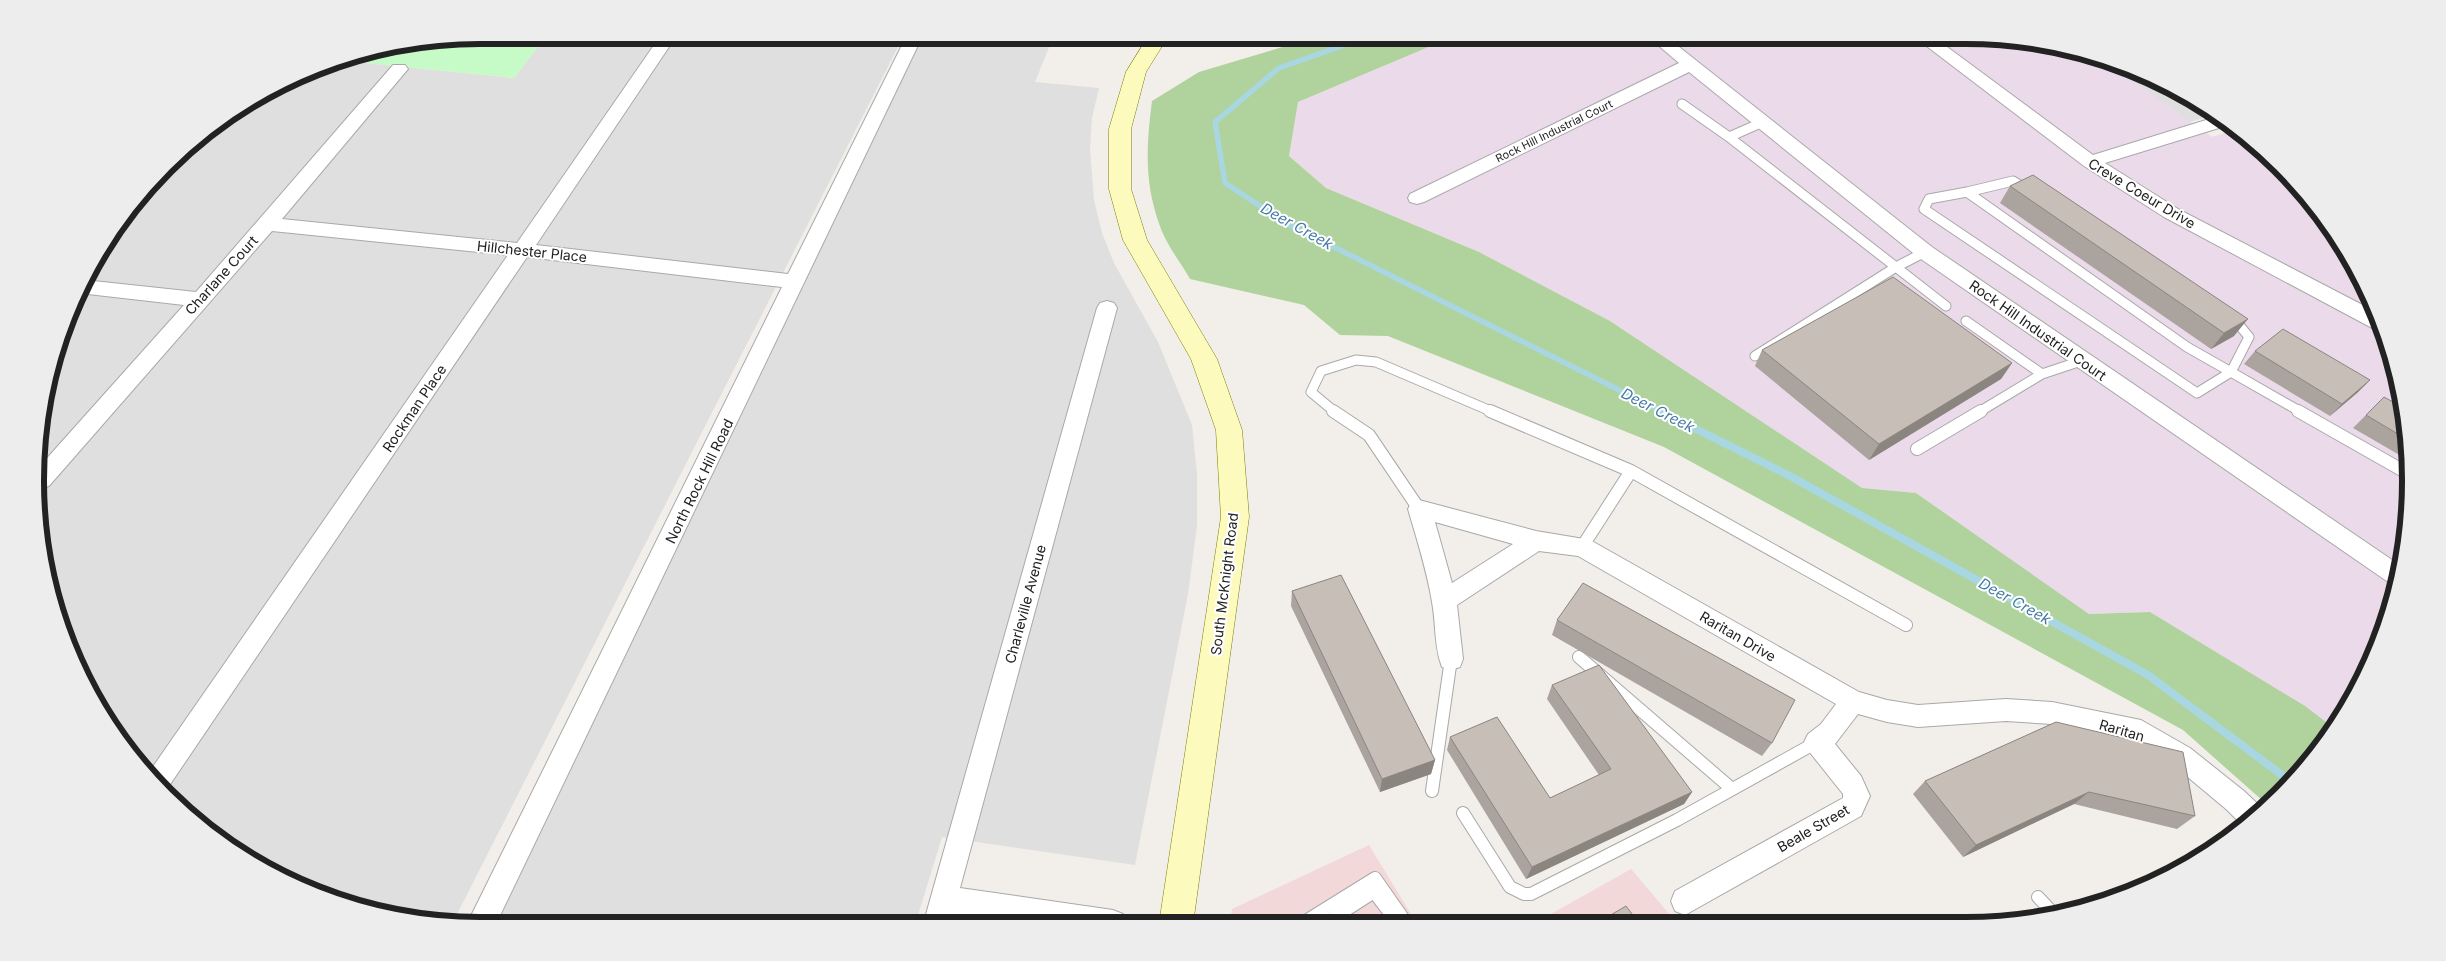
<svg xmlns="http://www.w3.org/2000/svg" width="2446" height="961" font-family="Inter,sans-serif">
	<rect width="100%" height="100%" fill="#f2eee9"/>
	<path fill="#e0dfdf" d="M 547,35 L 904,35 L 453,922 L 365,911 L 283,880 L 210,834 L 110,728 L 69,651 L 44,568 L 39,422 L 59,337 L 95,258 L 187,145 L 258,95 L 335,60 L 514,78 Z
		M 921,35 L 1054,35 L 1035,82 L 1099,88 L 1092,118 L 1090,149 L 1094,200 L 1102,233 L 1114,263 L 1158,342 L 1192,425 L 1197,474 L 1197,526 L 1188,594 L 1135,865 L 942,837 L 915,925 L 494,926 Z
		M 2097,56 L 2163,81 L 2216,114 L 2190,122 Z"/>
	<path fill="#f3d8d9" d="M 1369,845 L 1417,924 L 1230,924 L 1232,909 Z
		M 1631,869 L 1677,923 L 1535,923 Z"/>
	<path fill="#ebdae9" d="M 1457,35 L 1966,35 L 2081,50 L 2097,56 L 2212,137 L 2239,129 L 2301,187 L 2351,258 L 2387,338 L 2407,423 L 2410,510 L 2396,596 L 2336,728 L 2150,612 L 2089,614 L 1916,493 L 1862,488 L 1610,321 L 1479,252 L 1326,188 L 1289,156 L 1298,102 Z"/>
	<path fill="#b0d29c" d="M 1323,35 L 1457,35 L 1298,102 L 1289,156 L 1326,188 L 1479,252 L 1610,321 L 1862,488 L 1916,493 L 2089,614 L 2150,612 L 2305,706 L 2335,729 L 2270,804 L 2263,801 L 2183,730 L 1664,447 L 1388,336 L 1340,335 L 1304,305 L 1190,279 C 1181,263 1168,247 1161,229 C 1144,184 1146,148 1152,101 L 1199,72 Z"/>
	<path fill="#c6fbc7" d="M 481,35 L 547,35 L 514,78 L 335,60 Z"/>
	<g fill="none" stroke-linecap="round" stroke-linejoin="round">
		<path stroke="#a8d7e1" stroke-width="5.5" d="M 1373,35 L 1279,68 L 1215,122 L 1225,183 L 1286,223 L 1663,412"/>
		<path stroke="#a8d7e1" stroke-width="8" d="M 1660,411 L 1790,476 L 2148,675 L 2290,781"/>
		<g stroke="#a9a9a9" stroke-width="11">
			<path id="lane-far1" d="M 1682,104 L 1729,137 L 1946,306
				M 1729,137 L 1763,122
				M 1967,192 L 2013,181 L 2028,190
				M 1967,192 L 2187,347 L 2231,372 L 2197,393 L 1924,209 L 1929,199 Z
				M 2231,315 L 2249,337 L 2231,372
				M 1966,321 L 2042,374
				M 1755,356 L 1896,267 L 1925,252
				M 2231,372 L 2301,412
				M 1335,412 L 1311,392 L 1321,371 L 1356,360 L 1376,362 L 1493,412
				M 1979,412 L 2042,374 L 2081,361"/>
		</g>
		<g stroke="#a9a9a9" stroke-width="14">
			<path id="lane" d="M 1333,411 L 1369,435 L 1419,509
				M 1490,411 L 1631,471
				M 2298,411 L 2409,474
				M 1917,449 L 1981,411
				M 1582,547 L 1631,471 L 1906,625
				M 1579,657 L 1732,789
				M 1432,791 L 1451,659
				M 1463,813 L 1510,887 L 1524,894 L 1531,894 L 1677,820 L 1817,742
				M 2038,897 L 2053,913
				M 1301,924 L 1375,878 L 1407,924
				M 1324,924 L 1374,892 L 1398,924"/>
		</g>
		<g stroke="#a9a9a9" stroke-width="2">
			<path id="street" d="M 661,35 L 677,35 L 536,245 L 788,274 L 907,35 L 923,35 L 495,926 L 467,924 L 782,287 L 527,257 L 167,789 L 150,771 L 508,255 L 272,231 L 49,486 L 41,489 L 40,466 L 184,305 L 79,293 L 84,280 L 196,292 L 393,65 L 405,65 L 408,69 L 282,219 L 517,243 Z
				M 1646,35 L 1664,35 L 1932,247 L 2401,566 L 2397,586 L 2391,584 L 1918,257 L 1689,72 L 1424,202 L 1417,204 L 1410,202 L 1408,198 L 1410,194 L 1679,63 Z
				M 1912,35 L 1931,35 L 2093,155 L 2219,116 L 2232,124 L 2105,163 L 2178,209 L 2376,312 L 2384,330 L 2374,329 L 2164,217 L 2084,166 Z
				M 1107,301 L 1114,303 L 1117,308 L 960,888 L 1113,910 L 1123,914 L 1127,924 L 1023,925 L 954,914 L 951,925 L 923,925 L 1097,308 L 1100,303 Z
				M 1419,500 L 1536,531 L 1590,540 L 1859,692 L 1887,700 L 1918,705 L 2006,699 L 2052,702 L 2141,720 L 2190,748 L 2244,791 L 2264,810 L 2243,826 L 2226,809 L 2172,764 L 2136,743 L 2052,724 L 2006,721 L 1918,727 L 1887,722 L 1858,714 L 1835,744 L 1861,776 L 1870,796 L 1861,816 L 1685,915 L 1675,911 L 1671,901 L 1675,891 L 1843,798 L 1843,794 L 1808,750 L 1804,742 L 1808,734 L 1821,724 L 1836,704 L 1578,556 L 1539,551 L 1457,605 L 1463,659 L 1460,667 L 1451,670 L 1442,667 C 1434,648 1436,622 1432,602 C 1427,571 1417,540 1408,509 L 1411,503 ZM 1435,522 L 1513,544 L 1452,583 Z"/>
		</g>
		<g stroke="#7b8002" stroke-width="1">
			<path id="secondary" d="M 1149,35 L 1169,35 L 1146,72 L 1131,129 L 1131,189 L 1147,240 L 1217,359 L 1242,430 L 1249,517 L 1193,924 L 1159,924 L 1221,517 L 1216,430 L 1191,359 L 1123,240 L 1109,189 L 1109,129 L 1126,72 Z"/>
		</g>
		<use href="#lane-far1" stroke="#fff" stroke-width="9"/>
		<use href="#lane" stroke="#fff" stroke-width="12"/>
		<use href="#street" fill="#fff" fill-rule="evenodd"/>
		<use href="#secondary" fill="#fcfbbd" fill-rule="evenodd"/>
	</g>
	<path fill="#aba39d" d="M 2010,186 L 2234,336 L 2211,349 L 2000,203 Z
		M 2358,273 L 2369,297 L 2350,281 Z
		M 1762,350 L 2012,363 L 2001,379 L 1869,460 L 1755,366 Z
		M 2255,351 L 2370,380 L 2357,393 L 2330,416 L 2244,364 Z
		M 2384,397 L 2407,423 L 2408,460 L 2353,428 Z
		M 1292,591 L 1435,760 L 1431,774 L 1380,792 L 1291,606 Z
		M 1557,620 L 1772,743 L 1762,756 L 1552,635 Z
		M 1552,685 L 1692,792 L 1684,804 L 1526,879 L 1447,750 L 1450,737 L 1550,798 L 1599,775 L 1547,699 Z
		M 2056,722 L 2195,816 L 2177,829 L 2074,804 L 1963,857 L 1913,794 L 1925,781 Z"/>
	<path fill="#8b8580" d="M 2248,319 L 2234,336 L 2211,349 L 2224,333 Z
		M 2012,363 L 2001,379 L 1869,460 L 1879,444 Z
		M 2370,380 L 2357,393 L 2330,416 L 2342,404 Z
		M 1435,760 L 1431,774 L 1380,792 L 1382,779 Z
		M 1692,792 L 1684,804 L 1526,879 L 1532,867 Z
		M 2089,792 L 2074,804 L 1963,857 L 1976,845 Z"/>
	<path fill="#c7beb7" stroke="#8b8580" d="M 2033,175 L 2248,319 L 2224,333 L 2010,186 Z
		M 1893,277 L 2012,363 L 1879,444 L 1762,350 Z
		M 2283,329 L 2370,380 L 2342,404 L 2255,351 Z
		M 2384,397 L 2404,408 L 2407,423 L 2408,440 L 2366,415 Z
		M 1341,575 L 1435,760 L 1382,779 L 1292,591 Z
		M 1583,583 L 1795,700 L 1772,743 L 1557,620 Z
		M 1599,665 L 1692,792 L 1532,867 L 1450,737 L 1497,717 L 1550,798 L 1611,769 L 1552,685 Z
		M 2056,722 L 2183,752 L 2195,816 L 2089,792 L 1976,845 L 1925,781 Z
		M 1626,906 L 1639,923 L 1597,923 Z"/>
	<g text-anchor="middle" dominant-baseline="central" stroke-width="4" stroke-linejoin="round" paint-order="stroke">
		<g font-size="11" fill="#222" stroke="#fff">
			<text transform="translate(1554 131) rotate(-26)">Rock Hill Industrial Court</text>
		</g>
		<g font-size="14" fill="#222" stroke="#fff">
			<text transform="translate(2142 193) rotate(31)">Creve Coeur Drive</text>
			<text transform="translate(532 251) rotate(6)">Hillchester Place</text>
			<text transform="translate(221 275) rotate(-48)">Charlane Court</text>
			<text transform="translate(2038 330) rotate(35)">Rock Hill Industrial Court</text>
			<text transform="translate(414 408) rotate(-56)">Rockman Place</text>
			<text transform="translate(699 481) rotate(-64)">North Rock Hill Road</text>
			<text transform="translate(1224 584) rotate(-83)">South McKnight Road</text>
			<text transform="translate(1025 604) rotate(-75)">Charleville Avenue</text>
			<text transform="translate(1738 636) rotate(30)">Raritan Drive</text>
			<text transform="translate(2122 730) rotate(16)">Raritan</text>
			<text transform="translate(1813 828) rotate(-30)">Beale Street</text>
		</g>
		<g font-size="15" font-style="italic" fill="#447ba6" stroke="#fff">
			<text transform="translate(1297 226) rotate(29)">Deer Creek</text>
			<text transform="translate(1658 410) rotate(27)">Deer Creek</text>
			<text transform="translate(2015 601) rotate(29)">Deer Creek</text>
		</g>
	</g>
	<path d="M0 0H2446V961H0ZM480 44H1966A436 436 0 0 1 2402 480V481A436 436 0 0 1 1966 917H480A436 436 0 0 1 44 481V480A436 436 0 0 1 480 44Z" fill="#ededed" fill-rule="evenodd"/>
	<path fill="none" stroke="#222" stroke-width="6" d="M480 44H1966A436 436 0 0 1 2402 480V481A436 436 0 0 1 1966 917H480A436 436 0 0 1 44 481V480A436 436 0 0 1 480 44Z"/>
</svg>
